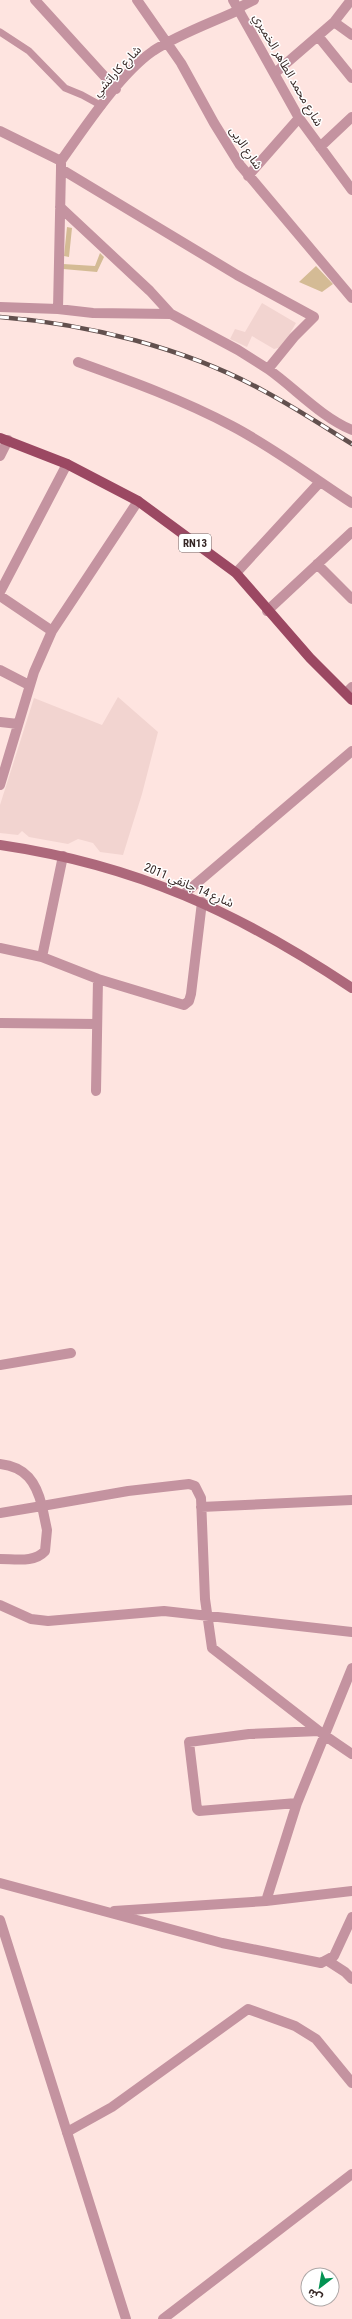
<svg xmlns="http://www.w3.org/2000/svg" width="352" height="2319" font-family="'Roboto Condensed','Noto Sans Arabic',sans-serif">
	<rect width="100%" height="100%" fill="#fee4e0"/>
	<path fill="#f2d4d0" d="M 262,303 L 296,323 L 282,347 L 274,349 L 252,336 L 247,347 L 230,339 L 235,329 L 245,332 Z
		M 118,697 L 158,732 L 142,794 L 123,855 L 100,852 L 93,843 L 78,839 L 68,844 L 29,837 L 22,831 L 18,835 L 0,833 L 0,805 L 34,698 L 102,725 Z"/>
	<path fill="#d4bb95" d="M 67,227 L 72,228 L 69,257 L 64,256 Z
		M 100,253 L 104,257 L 97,272 L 63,269 L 63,264 L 95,266 Z
		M 316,266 L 333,284 L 322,292 L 299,282 Z"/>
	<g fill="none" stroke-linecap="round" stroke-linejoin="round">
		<path stroke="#c493a0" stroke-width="7" d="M 0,32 L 29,51 L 65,88 L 82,95 L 102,106"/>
		<path stroke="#c493a0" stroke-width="10" d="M 35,0 L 116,89
			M 137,0 L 181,63 L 214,123 L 240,165 L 352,298
			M 233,0 L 299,118 L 352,190
			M 334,22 L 352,35
			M 318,36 L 352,78
			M 275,73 L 334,22 L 351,0
			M 0,131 L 61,161 L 61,169 L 237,275 L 314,317 L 294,337 L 268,369 L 238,350 L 171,314 L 150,291 L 60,207
			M 320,147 L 352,117
			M 61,161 C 85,127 120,74 153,51 C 179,34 211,23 239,10 L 242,6 L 254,0
			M 61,169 L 58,309 L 93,313 L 171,314
			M 248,176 L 299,118
			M 0,307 L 58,309
			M 78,362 C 131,381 183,400 232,426 C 274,448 312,477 352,503
			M 268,369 C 296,389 321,417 352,430
			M 0,456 L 8,440
			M 317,564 L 352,599
			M 236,573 L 320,482
			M 0,592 L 67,464
			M 0,596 L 52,631
			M 267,611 L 352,532
			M 0,670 L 29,685
			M 346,693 L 352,687
			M 0,722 L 18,724
			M 0,785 L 34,672 L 52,631 L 138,501
			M 184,894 L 352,751
			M 0,948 L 42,957 L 98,979 L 184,1005 L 189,1001 L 191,994 L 202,902
			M 42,957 L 63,856
			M 0,1023 L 97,1024
			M 96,1091 L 98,979
			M 0,1365 L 71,1353
			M 0,1464 C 26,1467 36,1482 42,1506 L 128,1491 L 189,1484 L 195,1486 L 201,1498 L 205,1599 L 212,1648 L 324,1735 L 352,1754
			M 201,1507 L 352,1500
			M 0,1513 L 42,1506 L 47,1530 L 45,1551 C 34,1563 16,1559 0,1559
			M 0,1605 L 31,1619 L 48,1621 L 164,1611 L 352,1632
			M 297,1803 L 199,1811 L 197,1809 L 189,1742 L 249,1734 L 319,1731
			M 0,1883 L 222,1943 L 321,1963 L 334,1956 L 352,1917
			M 266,1901 L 297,1803 L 352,1668
			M 114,1911 L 266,1901 L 352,1891
			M 328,1961 L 345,1972 L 352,1979
			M 67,2132 L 112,2107 L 248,2009 L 295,2026 L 316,2039 L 352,2083
			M 163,2319 L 352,2174"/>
		<path stroke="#c493a0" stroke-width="10" d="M 0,1920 L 126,2319"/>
		<path stroke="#ad687b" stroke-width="10" d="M 0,845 C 136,865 238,912 352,988"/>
		<path stroke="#9b4862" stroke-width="10" d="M 0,438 L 67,464 L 138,501 L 236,573 L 310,658 L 352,700"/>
		<g stroke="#62504e" stroke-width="4.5">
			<path id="rail" d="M 0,317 C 88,324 186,348 264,391 C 294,407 323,426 352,444"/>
		</g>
		<use href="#rail" stroke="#fff" stroke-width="3" stroke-dasharray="9" stroke-linecap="butt"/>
	</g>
	<g text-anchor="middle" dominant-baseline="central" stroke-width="3" stroke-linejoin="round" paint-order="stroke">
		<rect fill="#fff" stroke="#726766" stroke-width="1" x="179" y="534" width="32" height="18" rx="3"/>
		<g font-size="11" font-weight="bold" fill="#352624">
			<text x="195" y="543">RN13</text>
		</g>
		<g font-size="12" fill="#352624" stroke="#fff">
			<text transform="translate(288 70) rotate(60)">شارع محمد الطاهر الخميري</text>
			<text transform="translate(117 71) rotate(-47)">شارع كاراتشي</text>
			<text transform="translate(246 148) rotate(56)">شارع الربى</text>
			<text transform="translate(189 885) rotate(23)">شارع 14 جانفي 2011</text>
		</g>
	</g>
	<g transform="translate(320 2287) rotate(211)"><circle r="19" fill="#ffffff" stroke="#aea8a7"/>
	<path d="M0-3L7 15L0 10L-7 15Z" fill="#049353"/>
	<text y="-6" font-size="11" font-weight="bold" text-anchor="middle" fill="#352624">ش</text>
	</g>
</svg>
